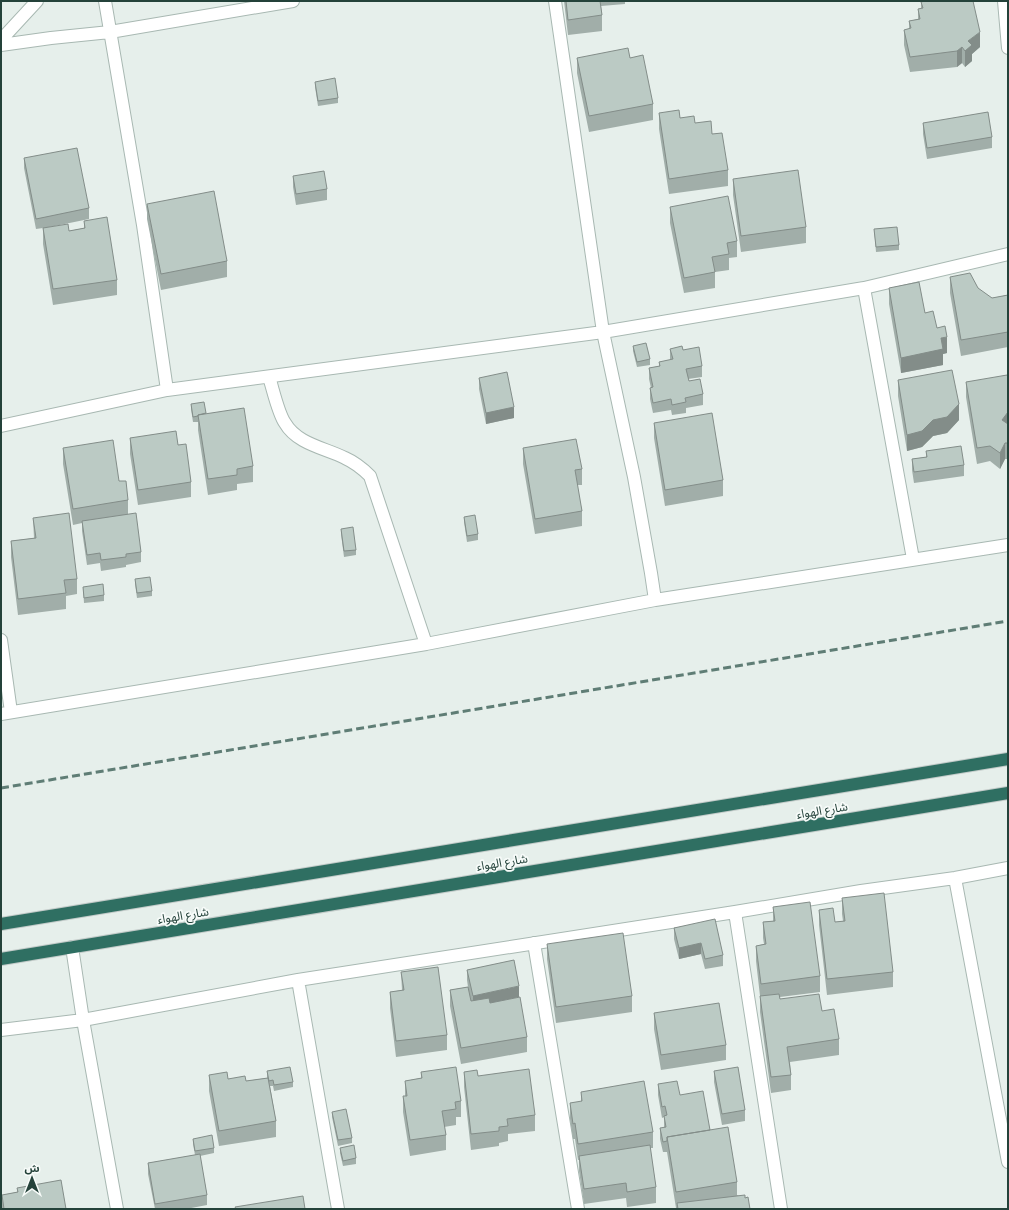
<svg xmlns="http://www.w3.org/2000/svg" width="1009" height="1210" font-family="'IBM Plex Sans','Noto Sans Arabic',sans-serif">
	<rect width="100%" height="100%" fill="#e6efeb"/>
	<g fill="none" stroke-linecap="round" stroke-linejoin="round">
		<g stroke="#a8b8b2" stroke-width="14">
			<path id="minor" d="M 105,1 L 143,225 L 167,390
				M 555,1 L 603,332 L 634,477 L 651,573 L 655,600
				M 1004,1 L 1008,48
				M 1,40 L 37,1
				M 1,45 L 51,38 L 110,32 L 293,1
				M 864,288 L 913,559
				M 269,377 C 273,389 278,413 285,423 C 297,444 325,448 345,458 C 354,462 362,468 370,476 L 426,644
				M 1,426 L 167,390 L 603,332 L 864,288 L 1008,254
				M 1,640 L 11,712
				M 1,714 L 426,644 L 655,600 L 1008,545
				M 955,878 L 1008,1162
				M 735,912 L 781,1209
				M 534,943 L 578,1209
				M 72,947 L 83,1020 L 117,1209
				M 298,980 L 338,1209
				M 1,1030 L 83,1020 L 298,980 L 735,912 L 861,891 L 955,878 L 1008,868"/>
		</g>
		<g stroke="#c2cac8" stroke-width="14">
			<path id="highway" d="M 1,924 L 1008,759
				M 1,959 L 1008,793"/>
		</g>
		<use href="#minor" stroke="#fff" stroke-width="12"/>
		<use href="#highway" stroke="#2f6f62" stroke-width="12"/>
		<path stroke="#5f7d75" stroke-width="3" stroke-dasharray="8 4" stroke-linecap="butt" d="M 1,788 L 1008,621"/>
	</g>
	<path fill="#a1aea9" d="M 564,1 L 625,1 L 625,4 L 601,6 L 602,15 L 602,31 L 568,35 Z
		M 921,2 L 980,47 L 972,54 L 972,61 L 965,67 L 962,63 L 957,67 L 910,72 L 904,45 L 904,30 L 909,29 L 909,21 L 918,19 L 918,9 L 921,8 Z
		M 577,58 L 630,58 L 653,104 L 653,120 L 589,132 L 577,73 Z
		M 315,82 L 338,98 L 338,103 L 318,106 L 315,87 Z
		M 659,113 L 680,118 L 695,123 L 712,134 L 728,170 L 728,186 L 669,194 L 659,129 Z
		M 923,123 L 992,137 L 992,148 L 927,159 L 923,134 Z
		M 24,158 L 89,208 L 89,219 L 45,228 L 69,231 L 84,228 L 84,221 L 117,280 L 117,295 L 53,305 L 43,244 L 43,228 L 36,229 L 24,168 Z
		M 293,176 L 327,189 L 327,200 L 296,205 L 293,187 Z
		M 733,179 L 806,227 L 806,243 L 741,252 L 733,195 Z
		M 147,204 L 227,261 L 227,277 L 161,290 L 147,219 Z
		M 670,207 L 737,241 L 737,257 L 729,258 L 729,270 L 715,272 L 715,288 L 684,293 L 670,223 Z
		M 874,229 L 899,245 L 899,250 L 876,252 Z
		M 950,277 L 992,298 L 1008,295 L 1008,347 L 961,356 L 950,293 Z
		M 889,288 L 925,313 L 937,328 L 947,353 L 943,354 L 943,365 L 901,373 L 889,304 Z
		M 633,346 L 650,359 L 650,365 L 637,367 L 633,351 Z
		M 670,349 L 683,350 L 702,366 L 702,377 L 688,379 L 689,381 L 703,394 L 703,405 L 686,408 L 686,413 L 672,415 L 671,410 L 653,413 L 650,399 L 650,388 L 651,388 L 649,379 L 649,368 L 659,366 L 659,362 L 670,360 Z
		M 1008,377 L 1008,459 L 1005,459 L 1000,469 L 990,461 L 977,464 L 966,397 L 966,382 Z
		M 479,378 L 514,418 L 486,424 L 479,389 Z
		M 898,380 L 959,420 L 947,433 L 933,436 L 922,447 L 907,451 L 898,396 Z
		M 191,404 L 206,413 L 253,466 L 253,482 L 237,484 L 237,490 L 208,495 L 198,430 L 198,422 L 193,422 L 191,409 Z
		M 654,423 L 723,480 L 723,496 L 665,506 L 654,438 Z
		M 130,438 L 178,445 L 191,482 L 191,497 L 138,505 L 130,454 Z
		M 63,448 L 119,481 L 128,500 L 128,514 L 141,552 L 141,562 L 126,565 L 126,567 L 101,571 L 100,563 L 87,565 L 82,531 L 82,523 L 73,525 L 63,464 Z
		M 523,448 L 582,469 L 582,485 L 577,485 L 582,511 L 582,526 L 535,534 L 523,464 Z
		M 926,451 L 964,465 L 964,476 L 914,483 L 912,470 L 912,459 L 926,457 Z
		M 464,517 L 478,534 L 478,540 L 467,542 L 464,522 Z
		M 33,518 L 77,579 L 77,594 L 66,596 L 66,609 L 18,615 L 11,557 L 11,541 L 34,538 Z
		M 341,529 L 356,550 L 356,555 L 344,557 L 341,534 Z
		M 135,579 L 152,591 L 152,596 L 137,598 L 135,584 Z
		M 83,587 L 104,595 L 104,601 L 84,603 Z
		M 842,898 L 893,972 L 893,987 L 827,995 L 819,925 L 819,910 L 835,922 L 843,921 L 842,914 Z
		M 773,907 L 820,976 L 820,992 L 780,997 L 780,999 L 822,1011 L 839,1039 L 839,1055 L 790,1062 L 791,1075 L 791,1090 L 771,1093 L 760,1012 L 760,996 L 756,961 L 756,946 L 764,944 L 763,938 L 763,922 L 773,921 Z
		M 674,928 L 723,955 L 723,966 L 705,969 L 701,954 L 679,959 L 674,939 Z
		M 547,944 L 632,996 L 632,1012 L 556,1023 L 547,959 Z
		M 467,970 L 519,997 L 506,1000 L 527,1037 L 527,1052 L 461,1064 L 450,1006 L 450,990 L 468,987 L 467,980 Z
		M 401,972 L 447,1035 L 447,1050 L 396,1057 L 390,1008 L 390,992 L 402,990 Z
		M 654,1013 L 726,1045 L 726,1060 L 661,1070 L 654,1029 Z
		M 267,1071 L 293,1082 L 293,1087 L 274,1091 L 273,1086 L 270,1086 L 276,1121 L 276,1137 L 219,1146 L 209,1091 L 209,1075 L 228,1079 L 246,1081 L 267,1078 Z
		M 714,1071 L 745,1110 L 745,1121 L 722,1125 L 714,1082 Z
		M 421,1072 L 461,1101 L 461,1117 L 456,1117 L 456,1125 L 444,1127 L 446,1135 L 446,1150 L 410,1156 L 403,1112 L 403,1096 L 405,1096 L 405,1081 L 421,1078 Z
		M 464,1072 L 478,1076 L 535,1115 L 535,1131 L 508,1134 L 508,1141 L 499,1143 L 499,1146 L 471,1150 L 464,1087 Z
		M 658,1084 L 680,1095 L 710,1130 L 737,1182 L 737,1195 L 745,1198 L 750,1209 L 677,1209 L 677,1208 L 676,1208 L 667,1152 L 663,1152 L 660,1139 L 660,1128 L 664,1128 L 664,1117 L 662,1118 L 658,1095 Z
		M 581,1092 L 653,1132 L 653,1148 L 650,1148 L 656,1187 L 656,1203 L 627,1207 L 626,1198 L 584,1204 L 579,1171 L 579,1160 L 578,1160 L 575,1139 L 573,1139 L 570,1119 L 570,1103 L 581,1102 Z
		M 332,1112 L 352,1138 L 352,1143 L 338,1146 L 332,1117 Z
		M 193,1139 L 214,1148 L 214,1153 L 200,1156 L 207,1195 L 207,1205 L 186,1209 L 155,1209 L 148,1174 L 148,1163 L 195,1155 L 193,1144 Z
		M 340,1148 L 356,1158 L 356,1164 L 343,1166 L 340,1153 Z
		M 17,1188 L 66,1209 L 2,1209 L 2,1195 L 17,1192 Z"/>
	<path fill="#838d89" d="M 980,32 L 980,47 L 972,54 L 972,61 L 965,67 L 965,51 L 968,41 Z
		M 962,47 L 962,63 L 957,67 L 957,51 Z
		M 947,337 L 947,353 L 943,354 L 943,365 L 901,373 L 901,358 L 941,338 Z
		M 959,404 L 959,420 L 947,433 L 933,436 L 922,447 L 907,451 L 907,435 Z
		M 514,407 L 514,418 L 486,424 L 486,413 Z
		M 1008,412 L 1008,427 L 1002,420 Z
		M 1005,443 L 1005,459 L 1000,469 L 1000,453 Z
		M 701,943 L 701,954 L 679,959 L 679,948 Z
		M 519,986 L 519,997 L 473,1007 L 473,996 Z"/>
	<path fill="#bbcac4" stroke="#838d89" d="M 566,1 L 600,1 L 602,15 L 568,20 Z
		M 925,1 L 973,1 L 980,32 L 968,41 L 972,45 L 965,51 L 962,47 L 957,51 L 910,57 L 904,30 L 911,28 L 909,21 L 920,19 L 918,9 L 923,8 L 921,2 Z
		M 628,48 L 630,58 L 643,55 L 653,104 L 589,116 L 577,58 Z
		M 335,78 L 338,98 L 318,101 L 315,82 Z
		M 679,110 L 680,118 L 694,116 L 695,123 L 711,121 L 712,134 L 722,133 L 728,170 L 669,179 L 659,113 Z
		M 988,112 L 992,137 L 927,148 L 923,123 Z
		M 77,148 L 89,208 L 36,219 L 24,158 Z
		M 798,170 L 806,227 L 741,236 L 733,179 Z
		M 324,171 L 327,189 L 296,194 L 293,176 Z
		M 214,191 L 227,261 L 161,274 L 147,204 Z
		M 728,196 L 737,241 L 727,243 L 729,254 L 712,257 L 715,272 L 684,278 L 670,207 Z
		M 107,217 L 117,280 L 53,289 L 43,228 L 68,224 L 69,231 L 85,228 L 84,221 Z
		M 897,227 L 899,245 L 876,247 L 874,229 Z
		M 970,273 L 978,288 L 992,298 L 1008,295 L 1008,332 L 961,340 L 950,277 Z
		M 919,282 L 925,313 L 933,311 L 937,328 L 945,326 L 947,337 L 941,338 L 943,349 L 901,358 L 889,288 Z
		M 646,343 L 650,359 L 637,362 L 633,346 Z
		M 682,346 L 683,350 L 699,347 L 702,366 L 686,369 L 689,381 L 700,379 L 703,394 L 685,398 L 686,402 L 672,405 L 671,399 L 653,403 L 650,388 L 653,387 L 649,368 L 660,366 L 659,362 L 673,359 L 670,349 Z
		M 952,370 L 959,404 L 947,417 L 933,420 L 922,431 L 907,435 L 898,380 Z
		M 507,372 L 514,407 L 486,413 L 479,378 Z
		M 1007,375 L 1008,377 L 1008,412 L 1002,420 L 1008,424 L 1008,443 L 1005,443 L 1000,453 L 990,446 L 977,448 L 966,382 Z
		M 204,402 L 206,413 L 198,415 L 198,416 L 193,417 L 191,404 Z
		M 244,408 L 253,466 L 237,469 L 237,475 L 208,479 L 198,415 Z
		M 712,413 L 723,480 L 665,490 L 654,423 Z
		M 176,431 L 178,445 L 186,444 L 191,482 L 138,490 L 130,438 Z
		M 576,439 L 582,469 L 575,470 L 582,511 L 535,519 L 523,448 Z
		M 113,440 L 119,481 L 126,481 L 128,500 L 73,509 L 63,448 Z
		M 961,446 L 964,465 L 914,472 L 912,459 L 927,457 L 926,451 Z
		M 69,513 L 77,579 L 64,580 L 66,593 L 18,599 L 11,541 L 36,538 L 33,518 Z
		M 136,513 L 141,552 L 126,554 L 126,557 L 101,560 L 100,553 L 87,555 L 82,521 Z
		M 475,515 L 478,534 L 467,536 L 464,517 Z
		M 353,527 L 356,550 L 344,551 L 341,529 Z
		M 150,577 L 152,591 L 137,593 L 135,579 Z
		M 103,584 L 104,595 L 84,598 L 83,587 Z
		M 884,893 L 893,972 L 827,979 L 819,910 L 833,908 L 835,922 L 845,921 L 842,898 Z
		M 810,902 L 820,976 L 761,984 L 756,946 L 766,944 L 763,922 L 775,921 L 773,907 Z
		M 715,919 L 723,955 L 705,959 L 701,943 L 679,948 L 674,928 Z
		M 623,933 L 632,996 L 556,1007 L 547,944 Z
		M 514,960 L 519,986 L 473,996 L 467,970 Z
		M 438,967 L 447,1035 L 396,1041 L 390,992 L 404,990 L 401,972 Z
		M 468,987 L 471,1001 L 489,998 L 490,1003 L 520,997 L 527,1037 L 461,1048 L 450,990 Z
		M 779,994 L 780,999 L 819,994 L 822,1011 L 834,1009 L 839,1039 L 787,1047 L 791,1075 L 771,1077 L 760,996 Z
		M 719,1003 L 726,1045 L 661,1055 L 654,1013 Z
		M 290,1067 L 293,1082 L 274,1085 L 273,1080 L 269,1081 L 267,1071 Z
		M 456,1067 L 461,1101 L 455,1102 L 456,1109 L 442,1111 L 446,1135 L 410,1140 L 403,1096 L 407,1096 L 405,1081 L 422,1078 L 421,1072 Z
		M 738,1067 L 745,1110 L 722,1114 L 714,1071 Z
		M 529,1069 L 535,1115 L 507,1119 L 508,1126 L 499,1127 L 499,1131 L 471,1134 L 464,1072 L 477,1070 L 478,1076 Z
		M 227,1072 L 228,1079 L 245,1076 L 246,1081 L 268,1078 L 276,1121 L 219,1131 L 209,1075 Z
		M 644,1081 L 653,1132 L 578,1144 L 575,1123 L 573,1124 L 570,1103 L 582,1101 L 581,1092 Z
		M 677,1081 L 680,1095 L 703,1091 L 710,1130 L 667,1137 L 667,1141 L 663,1142 L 660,1128 L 666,1127 L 664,1116 L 667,1115 L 665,1106 L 662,1107 L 658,1084 Z
		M 346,1109 L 352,1138 L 338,1140 L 332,1112 Z
		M 728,1127 L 737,1182 L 676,1192 L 667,1137 Z
		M 212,1135 L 214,1148 L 195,1151 L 193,1139 Z
		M 354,1145 L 356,1158 L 343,1161 L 340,1148 Z
		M 650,1145 L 656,1187 L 627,1192 L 626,1183 L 584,1189 L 579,1156 Z
		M 200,1154 L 207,1195 L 155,1204 L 148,1163 Z
		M 61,1180 L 66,1209 L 4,1209 L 2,1195 L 18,1192 L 17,1188 Z
		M 745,1195 L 745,1198 L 748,1197 L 750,1209 L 678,1209 L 677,1203 Z
		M 303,1196 L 305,1209 L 236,1209 L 235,1207 Z"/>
	<g text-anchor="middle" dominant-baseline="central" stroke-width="3.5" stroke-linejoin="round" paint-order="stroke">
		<g font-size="12" fill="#24423a" stroke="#f7fbf9">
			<text transform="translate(822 810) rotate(-9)">شارع الهواء</text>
			<text transform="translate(502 862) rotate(-9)">شارع الهواء</text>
			<text transform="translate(183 915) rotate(-9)">شارع الهواء</text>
		</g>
	</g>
	<rect width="1009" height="1210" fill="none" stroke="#24423a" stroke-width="4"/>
	<g transform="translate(32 1178)" stroke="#f7fbf9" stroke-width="3" paint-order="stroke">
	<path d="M0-3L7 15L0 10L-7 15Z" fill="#24423a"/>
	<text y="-6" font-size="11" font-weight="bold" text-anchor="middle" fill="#24423a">ش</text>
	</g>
</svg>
